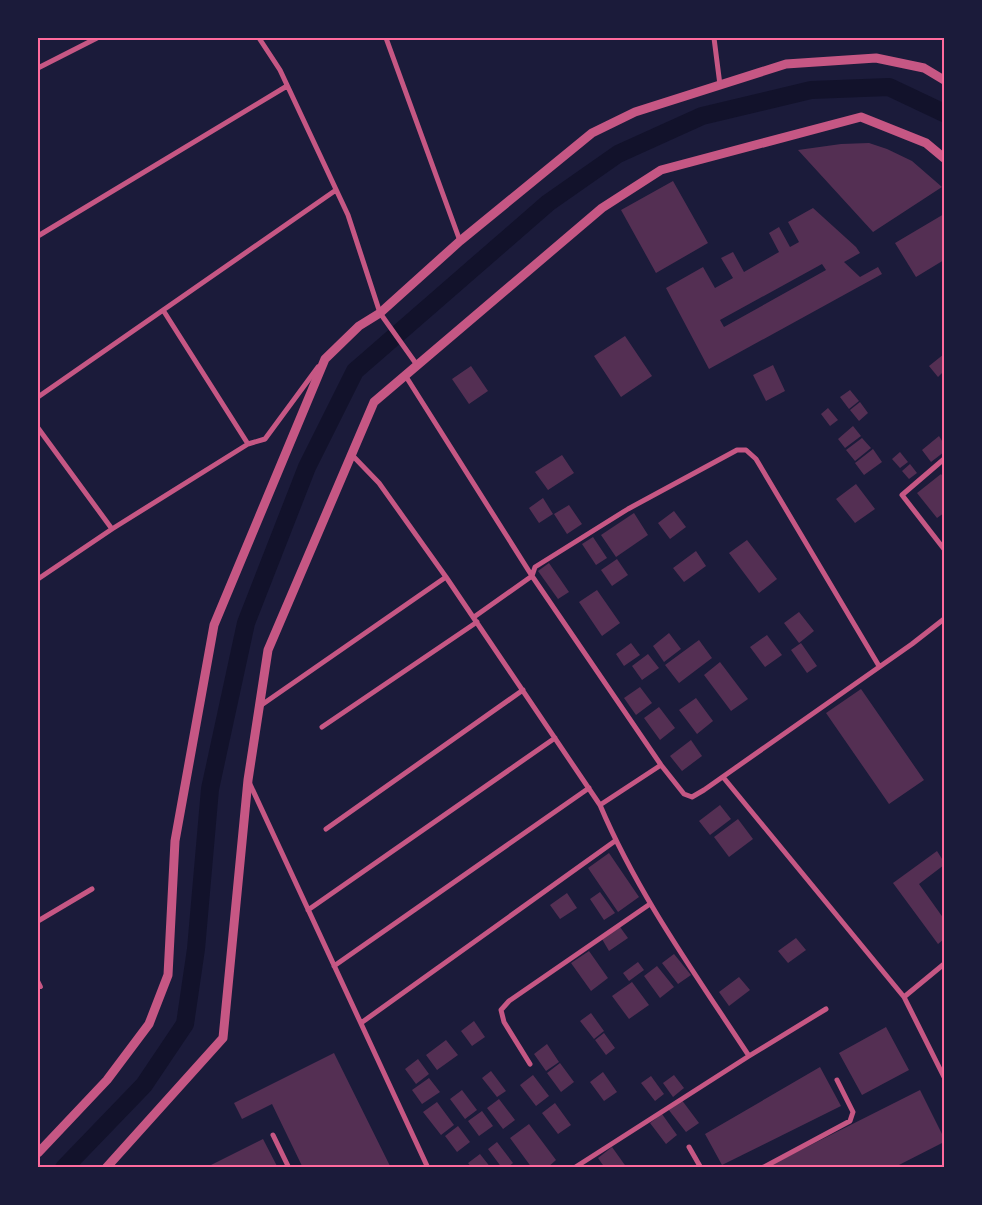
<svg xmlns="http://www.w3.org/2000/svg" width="982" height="1205" font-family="'Space Grotesk',sans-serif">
	<rect width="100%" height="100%" fill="#1b1b3a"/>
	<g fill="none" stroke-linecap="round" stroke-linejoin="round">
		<path stroke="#12122b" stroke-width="18" d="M 64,1168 L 144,1085 L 185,1024 L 196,949 L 210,789 L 246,623 L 307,467 L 355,371 L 548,203 L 618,154 L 702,116 L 811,90 L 889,87 L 944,113"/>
	</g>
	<path fill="#542f53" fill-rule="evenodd" d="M 869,143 L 887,149 L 912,161 L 942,187 L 873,232 L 798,150 L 841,144 Z
		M 673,181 L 708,243 L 656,273 L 621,210 Z
		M 813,208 L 856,247 L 860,253 L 844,262 L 860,277 L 878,267 L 882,274 L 709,369 L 666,288 L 703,267 L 715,288 L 733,278 L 721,258 L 733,252 L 744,272 L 779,252 L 769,233 L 779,227 L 790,247 L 799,242 L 788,222 ZM 822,264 L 826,270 L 724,327 L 720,320 Z
		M 944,214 L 944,260 L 916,277 L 895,243 Z
		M 625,336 L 652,376 L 621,397 L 594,356 Z
		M 944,354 L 944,371 L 938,377 L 929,366 Z
		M 773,365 L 785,391 L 766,401 L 753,375 Z
		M 471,366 L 488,391 L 469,404 L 452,379 Z
		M 850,390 L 859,401 L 849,409 L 840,397 Z
		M 860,402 L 868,413 L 859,421 L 850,410 Z
		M 828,408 L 838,420 L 830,426 L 821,414 Z
		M 853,426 L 861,436 L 845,448 L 838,439 Z
		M 939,436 L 944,444 L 944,452 L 931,462 L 922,450 Z
		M 862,438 L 871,448 L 855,461 L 846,450 Z
		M 873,449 L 882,462 L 864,475 L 855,463 Z
		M 900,452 L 908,462 L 900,468 L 892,459 Z
		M 562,455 L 574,473 L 548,490 L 535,472 Z
		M 910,464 L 917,473 L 909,479 L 902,471 Z
		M 941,474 L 944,478 L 944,513 L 937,518 L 917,493 Z
		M 856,484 L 875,509 L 855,523 L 836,499 Z
		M 543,498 L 553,514 L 539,523 L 529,508 Z
		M 569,505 L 582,524 L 567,534 L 554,514 Z
		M 674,511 L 686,527 L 670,539 L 658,523 Z
		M 634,513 L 648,535 L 616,557 L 601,535 Z
		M 593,537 L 607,558 L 596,565 L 582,544 Z
		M 747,540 L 777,579 L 759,593 L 729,553 Z
		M 696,551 L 706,566 L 684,582 L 673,568 Z
		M 617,559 L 628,575 L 612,586 L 601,570 Z
		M 549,563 L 569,592 L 558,599 L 538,571 Z
		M 597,590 L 620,623 L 602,636 L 579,602 Z
		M 799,612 L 814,631 L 799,643 L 784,623 Z
		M 669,633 L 681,649 L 664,662 L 653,646 Z
		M 767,635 L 782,655 L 765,667 L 750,647 Z
		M 699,640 L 712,658 L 679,683 L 665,665 Z
		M 631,643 L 640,655 L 624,666 L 616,654 Z
		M 801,643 L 817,666 L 807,673 L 791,650 Z
		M 648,654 L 659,668 L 642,680 L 632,666 Z
		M 720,662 L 748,699 L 731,711 L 704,675 Z
		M 640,687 L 652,703 L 636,715 L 624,698 Z
		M 861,689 L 924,780 L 889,804 L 826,713 Z
		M 696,698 L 713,721 L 697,734 L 679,710 Z
		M 659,707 L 675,728 L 660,740 L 644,718 Z
		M 691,740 L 702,756 L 682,771 L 670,756 Z
		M 720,805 L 731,819 L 710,835 L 699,821 Z
		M 738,819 L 753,839 L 729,857 L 714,837 Z
		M 937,851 L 944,862 L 944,865 L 919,884 L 944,919 L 944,939 L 938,944 L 893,883 Z
		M 609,853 L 639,897 L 618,912 L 588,868 Z
		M 600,892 L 615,913 L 604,920 L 590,899 Z
		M 567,893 L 577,908 L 560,919 L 550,905 Z
		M 620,927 L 628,938 L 609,951 L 602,939 Z
		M 796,938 L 806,950 L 788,963 L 778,951 Z
		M 589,951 L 608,978 L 591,991 L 571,963 Z
		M 674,954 L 691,975 L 678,984 L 662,963 Z
		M 638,962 L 644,970 L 629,981 L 623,973 Z
		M 657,966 L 674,987 L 660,998 L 644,976 Z
		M 739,977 L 750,990 L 729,1006 L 719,992 Z
		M 632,982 L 649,1005 L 629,1019 L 612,996 Z
		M 591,1013 L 604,1031 L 594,1039 L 580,1021 Z
		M 474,1021 L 485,1037 L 472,1046 L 461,1031 Z
		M 886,1027 L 909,1070 L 862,1095 L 839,1053 Z
		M 604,1033 L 615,1048 L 606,1055 L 595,1040 Z
		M 446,1040 L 458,1055 L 437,1070 L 426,1055 Z
		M 547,1044 L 559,1062 L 546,1071 L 534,1054 Z
		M 334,1053 L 391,1168 L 303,1168 L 272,1104 L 242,1119 L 234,1103 Z
		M 418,1059 L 429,1074 L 416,1084 L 405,1069 Z
		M 560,1063 L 574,1082 L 561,1092 L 547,1073 Z
		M 820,1067 L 841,1106 L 722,1165 L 705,1134 Z
		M 491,1071 L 506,1091 L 497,1097 L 482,1078 Z
		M 603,1072 L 617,1092 L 604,1101 L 590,1082 Z
		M 533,1075 L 549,1096 L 536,1106 L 520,1085 Z
		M 674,1075 L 684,1088 L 673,1097 L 663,1083 Z
		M 651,1076 L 664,1094 L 655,1101 L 641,1083 Z
		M 429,1078 L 440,1092 L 422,1104 L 412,1090 Z
		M 462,1090 L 477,1110 L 465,1119 L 450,1099 Z
		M 920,1090 L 944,1138 L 944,1142 L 893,1168 L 765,1168 Z
		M 499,1099 L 515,1120 L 503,1129 L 487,1108 Z
		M 681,1099 L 699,1123 L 686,1132 L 668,1109 Z
		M 437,1102 L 454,1125 L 441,1135 L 423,1112 Z
		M 555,1103 L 571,1125 L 558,1134 L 542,1113 Z
		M 482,1111 L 493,1126 L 479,1136 L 468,1121 Z
		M 662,1114 L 677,1135 L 666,1144 L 650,1123 Z
		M 529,1124 L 556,1160 L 547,1168 L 532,1168 L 510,1138 Z
		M 458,1126 L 470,1142 L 457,1152 L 445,1136 Z
		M 263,1139 L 278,1168 L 205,1168 Z
		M 497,1142 L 513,1163 L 507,1168 L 502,1168 L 488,1149 Z
		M 612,1147 L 627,1168 L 605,1168 L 598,1158 Z
		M 480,1154 L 491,1168 L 472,1168 L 468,1163 Z"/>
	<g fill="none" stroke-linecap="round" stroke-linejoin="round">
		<path stroke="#c65784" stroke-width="4" d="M 38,981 L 41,987"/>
		<path stroke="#c65784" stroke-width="5" d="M 259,38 L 280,70 L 348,215 L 380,313 L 417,365
			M 386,38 L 460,241
			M 714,38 L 720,85
			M 38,68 L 97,38
			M 38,236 L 287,86
			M 163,310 L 248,444
			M 405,375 L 532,576 L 661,765 L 684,794 L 692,797 L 704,790 L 912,644 L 944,619
			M 38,397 L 336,190
			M 38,428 L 112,529
			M 352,455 L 379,483 L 446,577 L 600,805 C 638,895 696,975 749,1056
			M 944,459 L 902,495 L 944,549
			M 38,579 L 112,529 L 248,444 L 265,439 L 318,367
			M 474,617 L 532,576 L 535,567 L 628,509 L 737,450 L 746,450 L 756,459 L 879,666
			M 260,706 L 446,577
			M 322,727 L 477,622
			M 723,777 L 904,997 L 944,1077
			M 249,782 L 428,1168
			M 600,805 L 661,765
			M 326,829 L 523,690
			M 308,910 L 555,738
			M 38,921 L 92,889
			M 334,966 L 589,788
			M 904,997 L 944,964
			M 361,1023 L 615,841
			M 530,1064 L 504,1022 L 501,1010 L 509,1001 L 650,904
			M 273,1135 L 289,1168
			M 689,1147 L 701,1168
			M 574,1168 L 749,1056 L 826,1009
			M 762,1168 L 850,1121 L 853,1112 L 837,1080"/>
		<path stroke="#c65784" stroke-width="9" d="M 38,1153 L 107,1080 L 149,1024 L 168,975 L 175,841 L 214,625 L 325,359 L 359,326 L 380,313 L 460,241 L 592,133 L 635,112 L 786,64 L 876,58 L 924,68 L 944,80
			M 106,1168 L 223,1038 L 248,780 L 268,650 L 374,402 L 602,208 L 661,170 L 861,117 L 926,143 L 944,158"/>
	</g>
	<rect width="982" height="1205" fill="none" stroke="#1b1b3a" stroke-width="78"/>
	<rect x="39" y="39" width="904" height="1127" fill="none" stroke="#ff6b9d" stroke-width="2"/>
</svg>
